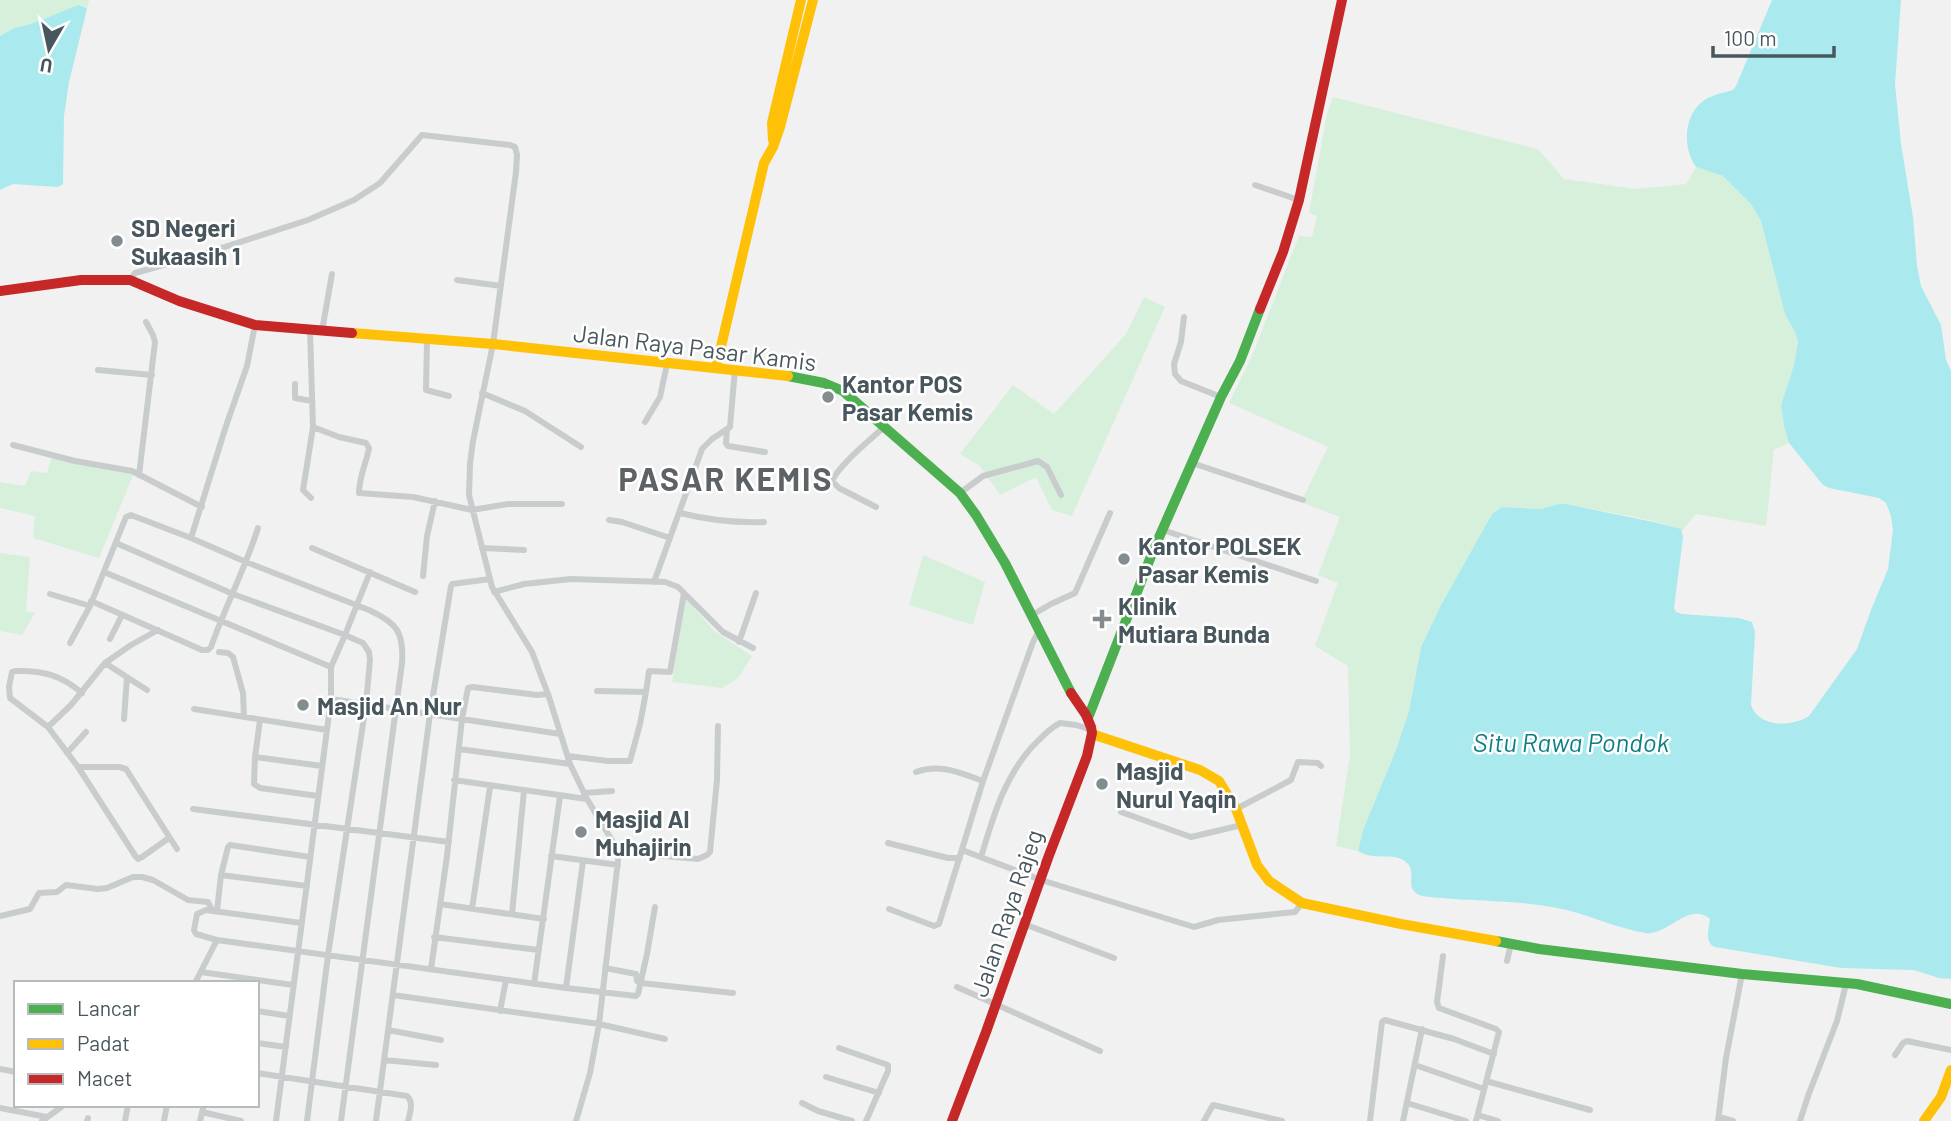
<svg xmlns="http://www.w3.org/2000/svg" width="1951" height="1121" font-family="Barlow,sans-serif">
	<rect width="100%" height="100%" fill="#f1f1f1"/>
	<path fill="#d6f0dc" d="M 0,0 L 89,0 L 87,8 L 78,5 L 31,24 L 14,28 L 0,36 Z
		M 1333,97 L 1538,149 L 1564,179 L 1637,189 L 1686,184 L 1696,167 L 1723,176 L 1751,204 L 1761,221 L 1785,314 L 1795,332 L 1798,341 L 1794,365 L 1781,405 L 1784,426 L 1789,443 L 1774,450 L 1766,526 L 1696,514 L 1682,531 C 1670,521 1587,509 1566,504 L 1559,504 L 1541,509 L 1502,507 L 1492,514 L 1441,605 L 1421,647 L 1409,711 L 1396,750 L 1363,830 L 1358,851 L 1336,846 L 1350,755 L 1348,666 L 1315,646 L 1338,583 L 1318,575 L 1340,517 L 1301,502 L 1328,447 L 1229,403 L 1252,356 L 1299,236 L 1312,237 L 1317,216 L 1309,213 L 1327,114 Z
		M 1144,297 L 1165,307 L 1072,516 L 1052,510 L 1036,477 L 1000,495 L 980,466 L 960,454 L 1013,385 L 1054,414 L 1126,334 Z
		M 53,454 L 134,473 L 99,558 L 33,538 L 35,516 L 0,508 L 0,482 L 25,486 L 31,471 L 47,473 Z
		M 0,553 L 30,557 L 26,611 L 35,613 L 22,635 L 0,631 Z
		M 923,555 L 985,582 L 973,625 L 909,605 Z
		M 685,597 L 714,631 L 752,656 L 738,678 L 722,688 L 672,682 Z"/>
	<path fill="#aaeaee" d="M 1772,0 L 1901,0 L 1895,84 L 1901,144 L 1913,217 L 1917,266 L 1921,286 L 1941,325 L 1946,360 L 1951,371 L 1951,979 L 1939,978 L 1914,970 L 1841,968 L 1715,947 C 1704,943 1709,929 1710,919 C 1688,901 1668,936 1646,933 C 1617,929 1586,913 1557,908 C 1513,899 1467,902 1422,896 C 1402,889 1418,873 1407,863 C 1396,851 1376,862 1358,851 L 1363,830 L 1396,750 L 1409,711 L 1421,647 L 1441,605 L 1492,514 L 1502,507 L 1541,509 L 1559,504 L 1566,504 L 1658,523 L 1681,529 L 1683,538 L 1674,608 L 1676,612 L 1682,614 L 1739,618 L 1752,622 L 1755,632 L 1751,705 C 1759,728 1791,727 1809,716 L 1857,649 L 1871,610 L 1888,569 L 1893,530 L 1891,516 L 1886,503 L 1879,498 L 1829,488 L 1823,485 L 1789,443 L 1784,426 L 1781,405 L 1794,365 L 1798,341 L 1795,332 L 1785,314 L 1761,221 L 1751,204 L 1723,176 L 1696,167 C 1683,149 1683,117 1702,102 C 1710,95 1723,93 1733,90 L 1736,86 Z
		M 78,5 L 87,8 L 86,13 L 69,82 L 64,116 L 63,184 L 58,187 L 13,184 L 0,190 L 0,36 L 14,28 L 31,24 Z"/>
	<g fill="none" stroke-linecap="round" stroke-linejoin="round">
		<path stroke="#c9cccd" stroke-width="6" d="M 1255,185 L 1299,200
			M 130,280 L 135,273 L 203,254 L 308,220 L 354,200 L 380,183 L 422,135 L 510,145 L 515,147 L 517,155 L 516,172 L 493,344 L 473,441 L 470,464 L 469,495 L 492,587 L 532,652 L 548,694 L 570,764 L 587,799 L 619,852 L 599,1024 L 590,1073 L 576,1121
			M 457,280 L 501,286
			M 1184,317 L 1181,342 L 1174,364 L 1175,374 L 1181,381 L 1221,397
			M 310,330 L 313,427 L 303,490 L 311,498
			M 322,331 L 332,274
			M 427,340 L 426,390 L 449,396
			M 98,370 L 152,375
			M 295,384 L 295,398 L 312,401
			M 482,393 L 525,411 L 581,447
			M 645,422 L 660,397 L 667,364
			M 313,427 L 339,437 L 366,443 L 369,448 C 366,464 359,477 359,493 L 413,497 L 472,510 L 508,504 L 562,504
			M 727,429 L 726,443 L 728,446 L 765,452
			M 13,445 L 75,461 L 132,471 L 202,507
			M 1192,463 L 1303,500
			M 139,475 L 155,342 L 153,335 L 146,322
			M 960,493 L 983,476 L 1038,461 L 1047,467 L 1061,495
			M 876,507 L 839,488 L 832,481 C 839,465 870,440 884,427
			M 680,513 C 708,520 734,523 764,522
			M 609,520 L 622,522 L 670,538
			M 1163,530 L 1316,581
			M 191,538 L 226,426 L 247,366 L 255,325
			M 116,543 L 233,594 L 345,635 L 363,643 L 369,652 L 370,660 L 366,704 L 328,955 L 307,1121
			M 312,548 L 415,592
			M 482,548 L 524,550
			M 104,572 L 331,667
			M 423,576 L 427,536 L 435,501
			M 654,582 L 702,449 L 712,439 L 730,427 L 735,369
			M 494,592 L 524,584 L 571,579 L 665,582 L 678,587 L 723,632 L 753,648
			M 50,594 L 90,606
			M 91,601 L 202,650 L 208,650 L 211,647 C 225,607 245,569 258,528
			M 1032,615 L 1051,604 L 1075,593 L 1110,513
			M 110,639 L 122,615
			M 739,642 L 756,593
			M 70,643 L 90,606 L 126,517 L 131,515 L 191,538 L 246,562 L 369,610 C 397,623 404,632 402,663 L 341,1121
			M 219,652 L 228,653 L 233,657 L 243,693 L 244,717
			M 105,663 L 147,690
			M 646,692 L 649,671 L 670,672 L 684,593
			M 82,693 C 61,675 42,670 15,671 L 12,672 L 9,687 L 10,698 L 48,727 L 78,767 L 136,857 L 138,859 L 142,857 L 169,838
			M 331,699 L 560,734
			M 194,709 L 327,730
			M 124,719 L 127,677
			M 260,720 L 255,757 L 254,784 L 260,788 L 318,796
			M 48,727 L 71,705 L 105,663 L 131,645 L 158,630
			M 459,749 L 570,764
			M 67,753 L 86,732
			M 568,756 L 608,761 L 630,761 L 640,724 L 646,692 L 597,691
			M 255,757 L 322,766
			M 78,767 L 119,767 L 126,769 L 177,849
			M 916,772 C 940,763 960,773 983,781
			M 454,780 L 587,799
			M 584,793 L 612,791
			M 193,809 L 449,842
			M 1236,809 L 1291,780 L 1298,762 L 1318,763 L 1321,766
			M 1121,812 L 1191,837 L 1242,825
			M 888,843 L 948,858 L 960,858
			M 962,850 L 1041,880 L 1194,927 L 1218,920 L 1295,912 L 1302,903
			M 619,852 L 698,859 L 707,855 L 710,852 L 717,780 L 718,726
			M 551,856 L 618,865
			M 981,857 C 993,818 1003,780 1031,748 C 1040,739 1048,729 1060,723 L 1076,725 L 1092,730
			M 221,875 L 307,886
			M 440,904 L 544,919
			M 472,909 L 490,787
			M 889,909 L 934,926 L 939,924 L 983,781 L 1033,642 L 1038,632
			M 217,911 L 221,875 L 228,847 L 230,845 L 310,857
			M 512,914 L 524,791
			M 0,916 L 30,909 L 39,893 L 57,892 L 66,885 L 98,889 L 107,888 L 133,877 L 142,877 L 153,880 L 188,900 L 208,902 L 212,910
			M 301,923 L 206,910 L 197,914 L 194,930 L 196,934 L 217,940 L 566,988 L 636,996 L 638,994 L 647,954 L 655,907
			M 1024,924 L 1114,958
			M 434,937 L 539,950
			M 1443,956 L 1437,1002 L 1439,1008 L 1496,1029 L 1499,1032 L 1476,1121
			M 1507,961 L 1511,944
			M 605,968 L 636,974 L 637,981 L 641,983
			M 431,969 L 447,856 L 462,719 L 468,688 L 473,687 L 537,695 L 548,694
			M 201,972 L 293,985
			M 195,983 L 217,940
			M 641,983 L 733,993
			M 534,984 L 560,796
			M 957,987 L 1100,1051
			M 566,988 L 583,861
			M 393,995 L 599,1024 L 665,1039
			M 257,1011 L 289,1016
			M 500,1011 L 506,980
			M 388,1030 L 441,1040
			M 257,1043 L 286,1047
			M 839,1048 L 888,1065 L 888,1071 L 866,1121
			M 1895,1055 L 1903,1043 L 1907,1041 L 1951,1050
			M 384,1060 L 436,1065
			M 1415,1065 L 1484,1089
			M 0,1069 L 16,1072
			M 257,1073 L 407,1096 C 414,1102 410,1113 408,1121
			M 826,1077 L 879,1093
			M 1486,1081 L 1590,1110
			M 802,1103 L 818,1111 L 852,1121
			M 1407,1103 L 1466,1121
			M 0,1108 L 47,1117
			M 202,1112 L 241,1121
			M 1478,1115 L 1498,1121
			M 1719,1117 L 1733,1121
			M 42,1121 L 64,1105
			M 87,1121 L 88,1118
			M 125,1121 L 128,1105
			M 164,1121 L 167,1105
			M 200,1121 L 204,1105
			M 276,1121 L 331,699 L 331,667 L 345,635 L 370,572
			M 376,1121 L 430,714 L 451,586 L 452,584 L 490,579
			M 1204,1121 L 1213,1105 L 1282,1121
			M 1370,1121 L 1382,1022 L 1385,1020 L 1454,1039 L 1494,1054
			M 1403,1121 L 1422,1029
			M 1718,1121 L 1726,1058 L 1742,974
			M 1800,1121 L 1808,1096 L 1837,1021 L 1846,984"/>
		<path stroke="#4caf50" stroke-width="10" d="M 788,376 L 824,383 L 843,391 L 960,493 L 976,515 L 1005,563 L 1071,693
			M 1088,718 L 1153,551 L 1221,397 L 1240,361 L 1260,309
			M 1496,941 L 1539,949 L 1742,974 L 1857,984 L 1951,1004"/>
		<path stroke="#ffc107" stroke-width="10" d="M 773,140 L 772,123 L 801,0
			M 352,333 L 493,344 L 788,376
			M 716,368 L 764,163 L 773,147 L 780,127 L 813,0
			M 1092,734 L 1200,770 L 1219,781 L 1236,809 L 1257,865 L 1269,881 L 1302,903 L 1401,924 L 1496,941
			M 1924,1121 L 1941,1097 L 1951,1070"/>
		<path stroke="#c62828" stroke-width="10" d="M 0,291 L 81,280 L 130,280 L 179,301 L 255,325 L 352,333
			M 1260,309 L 1283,252 L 1299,200 L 1342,0
			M 952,1121 L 986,1032 L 1048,858 L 1087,756 L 1092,733 L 1091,727 L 1086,715 L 1071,693"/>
	</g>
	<g fill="#838d91" stroke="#fff" stroke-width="2.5">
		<circle cx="117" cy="241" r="7"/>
		<circle cx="828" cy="397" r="7"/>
		<circle cx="1124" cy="559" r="7"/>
		<path d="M1098.5 608.5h7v7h7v7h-7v7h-7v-7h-7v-7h7z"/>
		<circle cx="303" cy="705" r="7"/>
		<circle cx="1102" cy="784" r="7"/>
		<circle cx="581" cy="832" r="7"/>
	</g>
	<g text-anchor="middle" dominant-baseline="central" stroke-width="5" stroke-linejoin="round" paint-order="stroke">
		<g font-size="24" font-weight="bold" fill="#48575d" stroke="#fff" text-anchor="start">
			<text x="131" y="227">SD Negeri<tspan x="131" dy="28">Sukaasih 1</tspan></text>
			<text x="842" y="383">Kantor POS<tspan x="842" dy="28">Pasar Kemis</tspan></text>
			<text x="1138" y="545">Kantor POLSEK<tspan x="1138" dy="28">Pasar Kemis</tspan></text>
			<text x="1118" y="605">Klinik<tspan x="1118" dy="28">Mutiara Bunda</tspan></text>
			<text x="317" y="705">Masjid An Nur</text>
			<text x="1116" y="770">Masjid<tspan x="1116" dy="28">Nurul Yaqin</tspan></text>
			<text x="595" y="818">Masjid Al<tspan x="595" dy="28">Muhajirin</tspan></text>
		</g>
		<g font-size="24" fill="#48575d" stroke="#fff">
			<text transform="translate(695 347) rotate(7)">Jalan Raya Pasar Kamis</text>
			<text transform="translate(1006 913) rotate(-71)">Jalan Raya Rajeg</text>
		</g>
		<g font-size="26" font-style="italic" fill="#0e7f85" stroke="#fff">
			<text x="1571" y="741">Situ Rawa Pondok</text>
		</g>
		<g font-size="32" font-weight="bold" letter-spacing="2" fill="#5c6265" stroke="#fff">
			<text x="726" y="478">PASAR KEMIS</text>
		</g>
	</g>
	<rect x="14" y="981" width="245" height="126" fill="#ffffff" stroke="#b6bcbe" stroke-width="2"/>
	<rect x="28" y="1004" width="35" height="10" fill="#4caf50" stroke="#b6bcbe" stroke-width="2"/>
	<text x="77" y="1016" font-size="21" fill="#48575d">Lancar</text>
	<rect x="28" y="1039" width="35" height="10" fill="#ffc107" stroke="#b6bcbe" stroke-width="2"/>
	<text x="77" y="1051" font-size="21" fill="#48575d">Padat</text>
	<rect x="28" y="1074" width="35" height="10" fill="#c62828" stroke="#b6bcbe" stroke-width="2"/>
	<text x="77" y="1086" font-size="21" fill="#48575d">Macet</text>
	<g transform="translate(49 49) rotate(189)" stroke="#ffffff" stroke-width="5" paint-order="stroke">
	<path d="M0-5L12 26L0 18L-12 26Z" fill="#48575d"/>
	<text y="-10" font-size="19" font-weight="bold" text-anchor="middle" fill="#48575d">U</text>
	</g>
	<path d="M1713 46v10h121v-10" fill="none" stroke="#48575d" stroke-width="3.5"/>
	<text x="1724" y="46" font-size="21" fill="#48575d" stroke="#ffffff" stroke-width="5" paint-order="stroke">100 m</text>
</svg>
